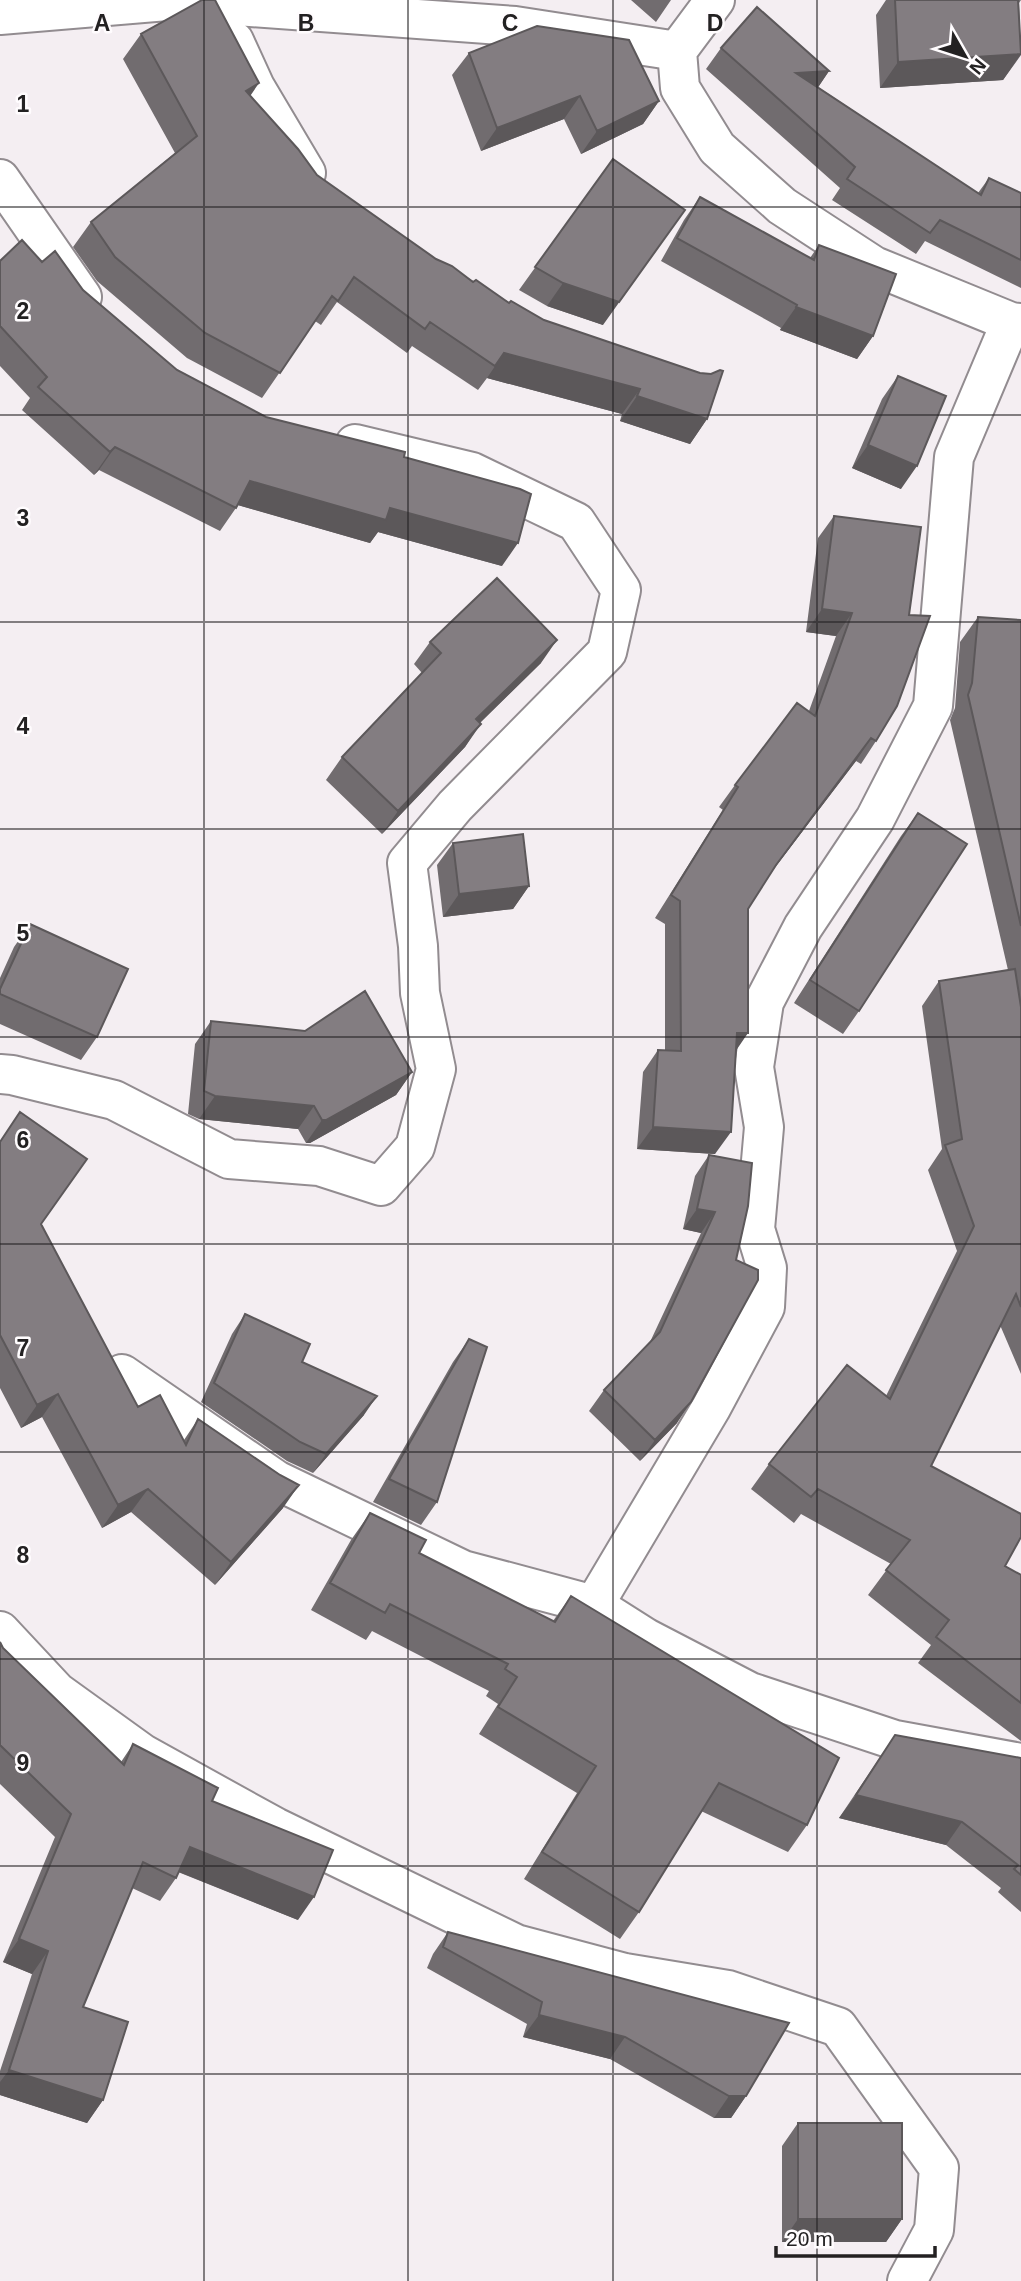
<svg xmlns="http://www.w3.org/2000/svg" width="1021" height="2281" font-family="Helvetica,sans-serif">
	<rect width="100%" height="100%" fill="#f4eef2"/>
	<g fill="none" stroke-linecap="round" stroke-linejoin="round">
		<g stroke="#928c90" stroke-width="42">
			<path id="minor" d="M 715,0 L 677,51 L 680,88 L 717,148 L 782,206 L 874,266 L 1011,322
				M 0,15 L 167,1 L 515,26 L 677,51
				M 234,41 L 255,87 L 306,173
				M 0,179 L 82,297
				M 1021,323 L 1011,322 L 954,457 L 933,706 L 875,819 L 803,927 L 764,1002 L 754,1067 L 764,1127 L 755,1229 L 767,1268 L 765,1307 L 711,1408 L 594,1605 L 646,1638 L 750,1692 L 895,1740 L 1021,1763
				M 0,1074 L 12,1075 L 114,1100 L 229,1159 L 319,1166 L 381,1186 L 415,1147 L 436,1069 L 420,993 L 418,946 L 407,863 L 455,806 L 607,652 L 621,590 L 576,522 L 472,472 L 355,444
				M 122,1374 L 276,1480 L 463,1570 L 594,1605
				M 0,1631 L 57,1692 L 143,1754 L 275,1827 L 516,1944 L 625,1973 L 728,1990 L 838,2027 L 939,2168 L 934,2230 L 907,2281"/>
		</g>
		<use href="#minor" stroke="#fff" stroke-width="38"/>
	</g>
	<path fill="#716c6f" d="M 631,0 L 671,0 L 656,22 Z
		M 886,0 L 1021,0 L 1019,3 L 1021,55 L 1003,80 L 880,88 L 876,15 Z
		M 141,34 L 251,96 L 317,175 L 436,259 L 707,419 L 690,444 L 620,421 L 622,414 L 487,378 L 478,390 L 412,346 L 407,353 L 337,302 L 321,325 L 315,321 L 262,398 L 187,358 L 97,281 L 73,247 L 91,222 L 175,153 L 123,59 Z
		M 721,48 L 829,71 L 818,87 L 978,193 L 989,178 L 1021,193 L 1021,288 L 925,241 L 916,254 L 832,200 L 840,188 L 706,69 Z
		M 469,53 L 659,101 L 643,124 L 581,154 L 564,119 L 481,151 L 452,75 Z
		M 613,159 L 603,325 L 547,306 L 519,290 Z
		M 700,197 L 810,258 L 819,245 L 873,336 L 857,359 L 780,330 L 781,328 L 661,261 L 684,220 Z
		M 0,261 L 42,262 L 83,290 L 177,370 L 266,417 L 404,457 L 502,566 L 378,532 L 370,543 L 238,505 L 220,531 L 99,470 L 94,475 L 22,410 L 30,398 L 0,366 Z
		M 898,376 L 901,489 L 852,468 L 882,399 Z
		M 834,516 L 876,741 L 861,764 L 856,761 L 769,875 L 748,909 L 736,1050 L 715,1154 L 637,1149 L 643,1072 L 658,1050 L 665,1050 L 665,924 L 655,918 L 723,810 L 719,807 L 735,785 L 809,711 L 836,636 L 806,632 L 818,538 Z
		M 978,617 L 1021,620 L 1021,1374 L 1000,1325 L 931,1466 L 1005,1566 L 1021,1575 L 1021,1741 L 918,1663 L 931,1645 L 868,1595 L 891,1564 L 801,1514 L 794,1523 L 751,1489 L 769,1464 L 886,1396 L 957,1251 L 928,1170 L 942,1149 L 922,1006 L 939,981 L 1008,970 L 950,720 L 955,708 L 960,642 Z
		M 430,642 L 541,663 L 480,723 L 465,747 L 382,834 L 326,780 L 342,757 L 422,673 L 414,664 Z
		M 918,813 L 859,1011 L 843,1034 L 794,1003 L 901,836 Z
		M 453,843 L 529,886 L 513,909 L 443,917 L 437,865 Z
		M 30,924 L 97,1037 L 81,1060 L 0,1024 L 0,978 L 14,947 Z
		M 211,1021 L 412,1072 L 396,1095 L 310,1143 L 306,1143 L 298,1129 L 199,1119 L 188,1114 L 195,1044 Z
		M 0,1141 L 41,1224 L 138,1407 L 184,1440 L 198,1419 L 283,1508 L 215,1585 L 131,1512 L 102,1528 L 42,1417 L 21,1428 L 0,1388 Z
		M 709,1155 L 752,1163 L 677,1423 L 640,1461 L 589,1411 L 604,1390 L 650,1342 L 701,1233 L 683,1229 L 695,1176 Z
		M 245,1314 L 364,1415 L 313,1473 L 287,1461 L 201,1402 L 232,1334 Z
		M 469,1339 L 437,1502 L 421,1525 L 373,1502 L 453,1362 Z
		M 370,1513 L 419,1553 L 553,1621 L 571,1596 L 807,1825 L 788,1852 L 701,1811 L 639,1912 L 620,1939 L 524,1879 L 577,1793 L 479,1734 L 498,1704 L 486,1696 L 489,1691 L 372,1631 L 366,1640 L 311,1610 L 351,1540 Z
		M 0,1642 L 3,1648 L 121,1762 L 133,1744 L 212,1801 L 298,1920 L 178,1872 L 176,1878 L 160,1901 L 132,1888 L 83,2007 L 103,2100 L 87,2123 L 0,2095 L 0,2071 L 32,1974 L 3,1962 L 55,1837 L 0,1784 Z
		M 895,1735 L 1021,1758 L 1021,1912 L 998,1892 L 1001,1888 L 946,1845 L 839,1818 Z
		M 448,1932 L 746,2096 L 731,2118 L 714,2118 L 610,2059 L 523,2037 L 527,2024 L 427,1968 L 433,1954 Z
		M 798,2123 L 902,2219 L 886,2242 L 782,2242 L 782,2146 Z"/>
	<path fill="#5c585a" d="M 1021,54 L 1003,80 L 880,88 L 898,62 Z
		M 829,71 L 815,92 L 796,73 Z
		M 259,83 L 242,108 L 246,91 Z
		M 580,96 L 564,119 L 481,151 L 497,128 Z
		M 659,101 L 643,124 L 581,154 L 597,131 Z
		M 685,210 L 603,325 L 547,306 L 563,283 Z
		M 796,307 L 873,336 L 857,359 L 780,330 Z
		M 504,353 L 640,389 L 622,414 L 487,378 Z
		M 637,396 L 707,419 L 690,444 L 620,421 Z
		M 868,445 L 917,466 L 901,489 L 852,468 Z
		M 115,447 L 99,470 L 94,475 L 110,452 Z
		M 250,481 L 390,508 L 518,543 L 502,566 L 378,532 L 370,543 L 234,504 Z
		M 822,609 L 852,613 L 836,636 L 806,632 Z
		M 557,640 L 541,663 L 460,742 L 476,719 Z
		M 481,724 L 465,747 L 382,834 L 398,811 Z
		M 871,738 L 856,761 L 760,887 L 776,865 Z
		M 529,886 L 513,909 L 443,917 L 459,894 Z
		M 737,1033 L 748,1033 L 733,1055 Z
		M 412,1072 L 396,1095 L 310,1143 L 306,1143 L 322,1120 Z
		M 215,1096 L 314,1106 L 298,1129 L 199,1119 Z
		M 653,1127 L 731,1132 L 715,1154 L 637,1149 Z
		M 697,1209 L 715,1212 L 701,1233 L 683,1229 Z
		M 58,1394 L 42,1417 L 21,1428 L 37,1405 Z
		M 377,1396 L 364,1415 L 313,1473 L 326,1454 Z
		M 691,1402 L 677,1423 L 640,1461 L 655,1440 Z
		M 299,1485 L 283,1508 L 215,1585 L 231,1562 Z
		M 148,1489 L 131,1512 L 102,1528 L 118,1505 Z
		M 856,1795 L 962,1822 L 946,1845 L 839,1818 Z
		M 190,1847 L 314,1897 L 298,1920 L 174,1870 Z
		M 19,1939 L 48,1951 L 32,1974 L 3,1962 Z
		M 539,2015 L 625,2037 L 610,2059 L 523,2037 Z
		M 9,2070 L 103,2100 L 87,2123 L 0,2095 L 0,2082 Z
		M 729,2096 L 746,2096 L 731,2118 L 714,2118 Z
		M 798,2219 L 902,2219 L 886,2242 L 782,2242 Z"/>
	<path fill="#837d81" stroke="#5c585a" stroke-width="2" d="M 202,0 L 215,0 L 259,83 L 246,91 L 298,149 L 317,175 L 436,259 L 452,266 L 473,282 L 476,280 L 509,303 L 511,301 L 544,320 L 700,373 L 711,374 L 720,370 L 723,371 L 707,419 L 637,396 L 640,389 L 504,353 L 495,366 L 430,322 L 425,329 L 354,277 L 338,301 L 332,296 L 280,373 L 205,333 L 115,257 L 91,222 L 197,136 L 141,34 Z
		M 895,0 L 1018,0 L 1021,54 L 898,62 Z
		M 757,7 L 829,71 L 796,73 L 981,195 L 989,178 L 1021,193 L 1021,260 L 940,220 L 930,233 L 847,179 L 855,167 L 721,48 Z
		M 537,26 L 629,40 L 659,101 L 597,131 L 580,96 L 497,128 L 469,53 Z
		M 613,159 L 685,210 L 619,302 L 563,283 L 535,267 Z
		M 700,197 L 814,260 L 819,245 L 896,274 L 873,336 L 796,307 L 797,305 L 677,238 Z
		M 22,240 L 42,262 L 55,251 L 83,290 L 177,370 L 266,417 L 405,452 L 404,457 L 520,489 L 531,494 L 518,543 L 390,508 L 386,520 L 250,481 L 236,508 L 115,447 L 110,452 L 38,387 L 47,377 L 0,326 L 0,261 Z
		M 898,376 L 946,396 L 917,466 L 868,445 Z
		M 834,516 L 921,527 L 909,615 L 930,616 L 897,706 L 876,741 L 871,738 L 776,865 L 748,909 L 748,1033 L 737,1033 L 731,1132 L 653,1127 L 658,1050 L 681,1051 L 680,901 L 671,895 L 738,787 L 735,785 L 797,703 L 815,716 L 852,613 L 822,609 Z
		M 497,578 L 557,640 L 476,719 L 481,724 L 398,811 L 342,757 L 441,653 L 430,642 Z
		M 978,617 L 1021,620 L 1021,926 L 968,695 L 972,683 Z
		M 918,813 L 967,844 L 859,1011 L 810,980 Z
		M 523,834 L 529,886 L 459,894 L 453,843 Z
		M 30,924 L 128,969 L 97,1037 L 0,994 L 0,989 Z
		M 1015,969 L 1021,1007 L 1021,1307 L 1016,1294 L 931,1466 L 1021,1514 L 1021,1537 L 1005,1566 L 1021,1575 L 1021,1703 L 936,1637 L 949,1620 L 886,1570 L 910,1540 L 818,1489 L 811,1497 L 769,1464 L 847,1365 L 890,1399 L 974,1226 L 945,1145 L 962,1139 L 939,981 Z
		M 365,991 L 412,1072 L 326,1120 L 322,1120 L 314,1106 L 215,1096 L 204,1091 L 211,1021 L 305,1031 Z
		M 20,1112 L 87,1159 L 41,1224 L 138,1407 L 160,1395 L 186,1445 L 198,1419 L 280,1475 L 299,1485 L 231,1562 L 148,1489 L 118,1505 L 58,1394 L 37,1405 L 0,1335 L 0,1142 Z
		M 709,1155 L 752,1163 L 748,1206 L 736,1260 L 758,1270 L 758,1280 L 691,1402 L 655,1440 L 604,1390 L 660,1332 L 715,1212 L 697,1209 Z
		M 245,1314 L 310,1344 L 302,1362 L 377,1396 L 326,1454 L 300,1442 L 214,1383 Z
		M 469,1339 L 487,1347 L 437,1502 L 389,1479 Z
		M 370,1513 L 426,1540 L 419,1553 L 555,1622 L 571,1596 L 839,1758 L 807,1825 L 719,1783 L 639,1912 L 542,1852 L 596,1766 L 498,1707 L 517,1677 L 505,1669 L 508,1664 L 390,1604 L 385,1613 L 330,1583 Z
		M 0,1642 L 3,1648 L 124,1765 L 133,1744 L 218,1788 L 212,1801 L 333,1850 L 314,1897 L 190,1847 L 176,1878 L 143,1862 L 83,2007 L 128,2022 L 103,2100 L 9,2070 L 48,1951 L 19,1939 L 71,1814 L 0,1745 Z
		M 895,1735 L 1021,1758 L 1021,1875 L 1014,1869 L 1018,1865 L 962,1822 L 856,1795 Z
		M 448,1932 L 789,2023 L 746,2096 L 729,2096 L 625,2037 L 539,2015 L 542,2002 L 443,1947 Z
		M 798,2123 L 902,2123 L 902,2219 L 798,2219 Z"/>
	<path fill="none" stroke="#232122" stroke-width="2" stroke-opacity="0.55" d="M 204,0 L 204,2281M 408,0 L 408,2281M 613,0 L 613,2281M 817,0 L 817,2281M 0,207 L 1021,207M 0,415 L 1021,415M 0,622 L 1021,622M 0,829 L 1021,829M 0,1037 L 1021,1037M 0,1244 L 1021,1244M 0,1452 L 1021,1452M 0,1659 L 1021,1659M 0,1866 L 1021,1866M 0,2074 L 1021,2074"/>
	<g font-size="23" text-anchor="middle" font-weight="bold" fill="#232122" stroke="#fffcfe" stroke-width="5" stroke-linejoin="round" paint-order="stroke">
		<text x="102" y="31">A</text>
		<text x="306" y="31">B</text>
		<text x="510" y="31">C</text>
		<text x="715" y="31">D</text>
		<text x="23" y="112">1</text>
		<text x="23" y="319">2</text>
		<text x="23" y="526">3</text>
		<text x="23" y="734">4</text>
		<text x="23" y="941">5</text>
		<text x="23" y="1148">6</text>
		<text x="23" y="1356">7</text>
		<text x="23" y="1563">8</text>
		<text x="23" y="1771">9</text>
	</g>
	<g transform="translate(965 56) rotate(129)" stroke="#fffcfe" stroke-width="5" paint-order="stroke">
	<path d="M0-5L12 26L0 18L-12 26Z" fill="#232122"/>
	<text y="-10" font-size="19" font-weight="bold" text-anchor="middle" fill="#232122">N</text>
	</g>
	<path d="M776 2246v10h159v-10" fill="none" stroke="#232122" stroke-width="3.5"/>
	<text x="786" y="2246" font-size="21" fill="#232122" stroke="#fffcfe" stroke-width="5" paint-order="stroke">20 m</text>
</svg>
